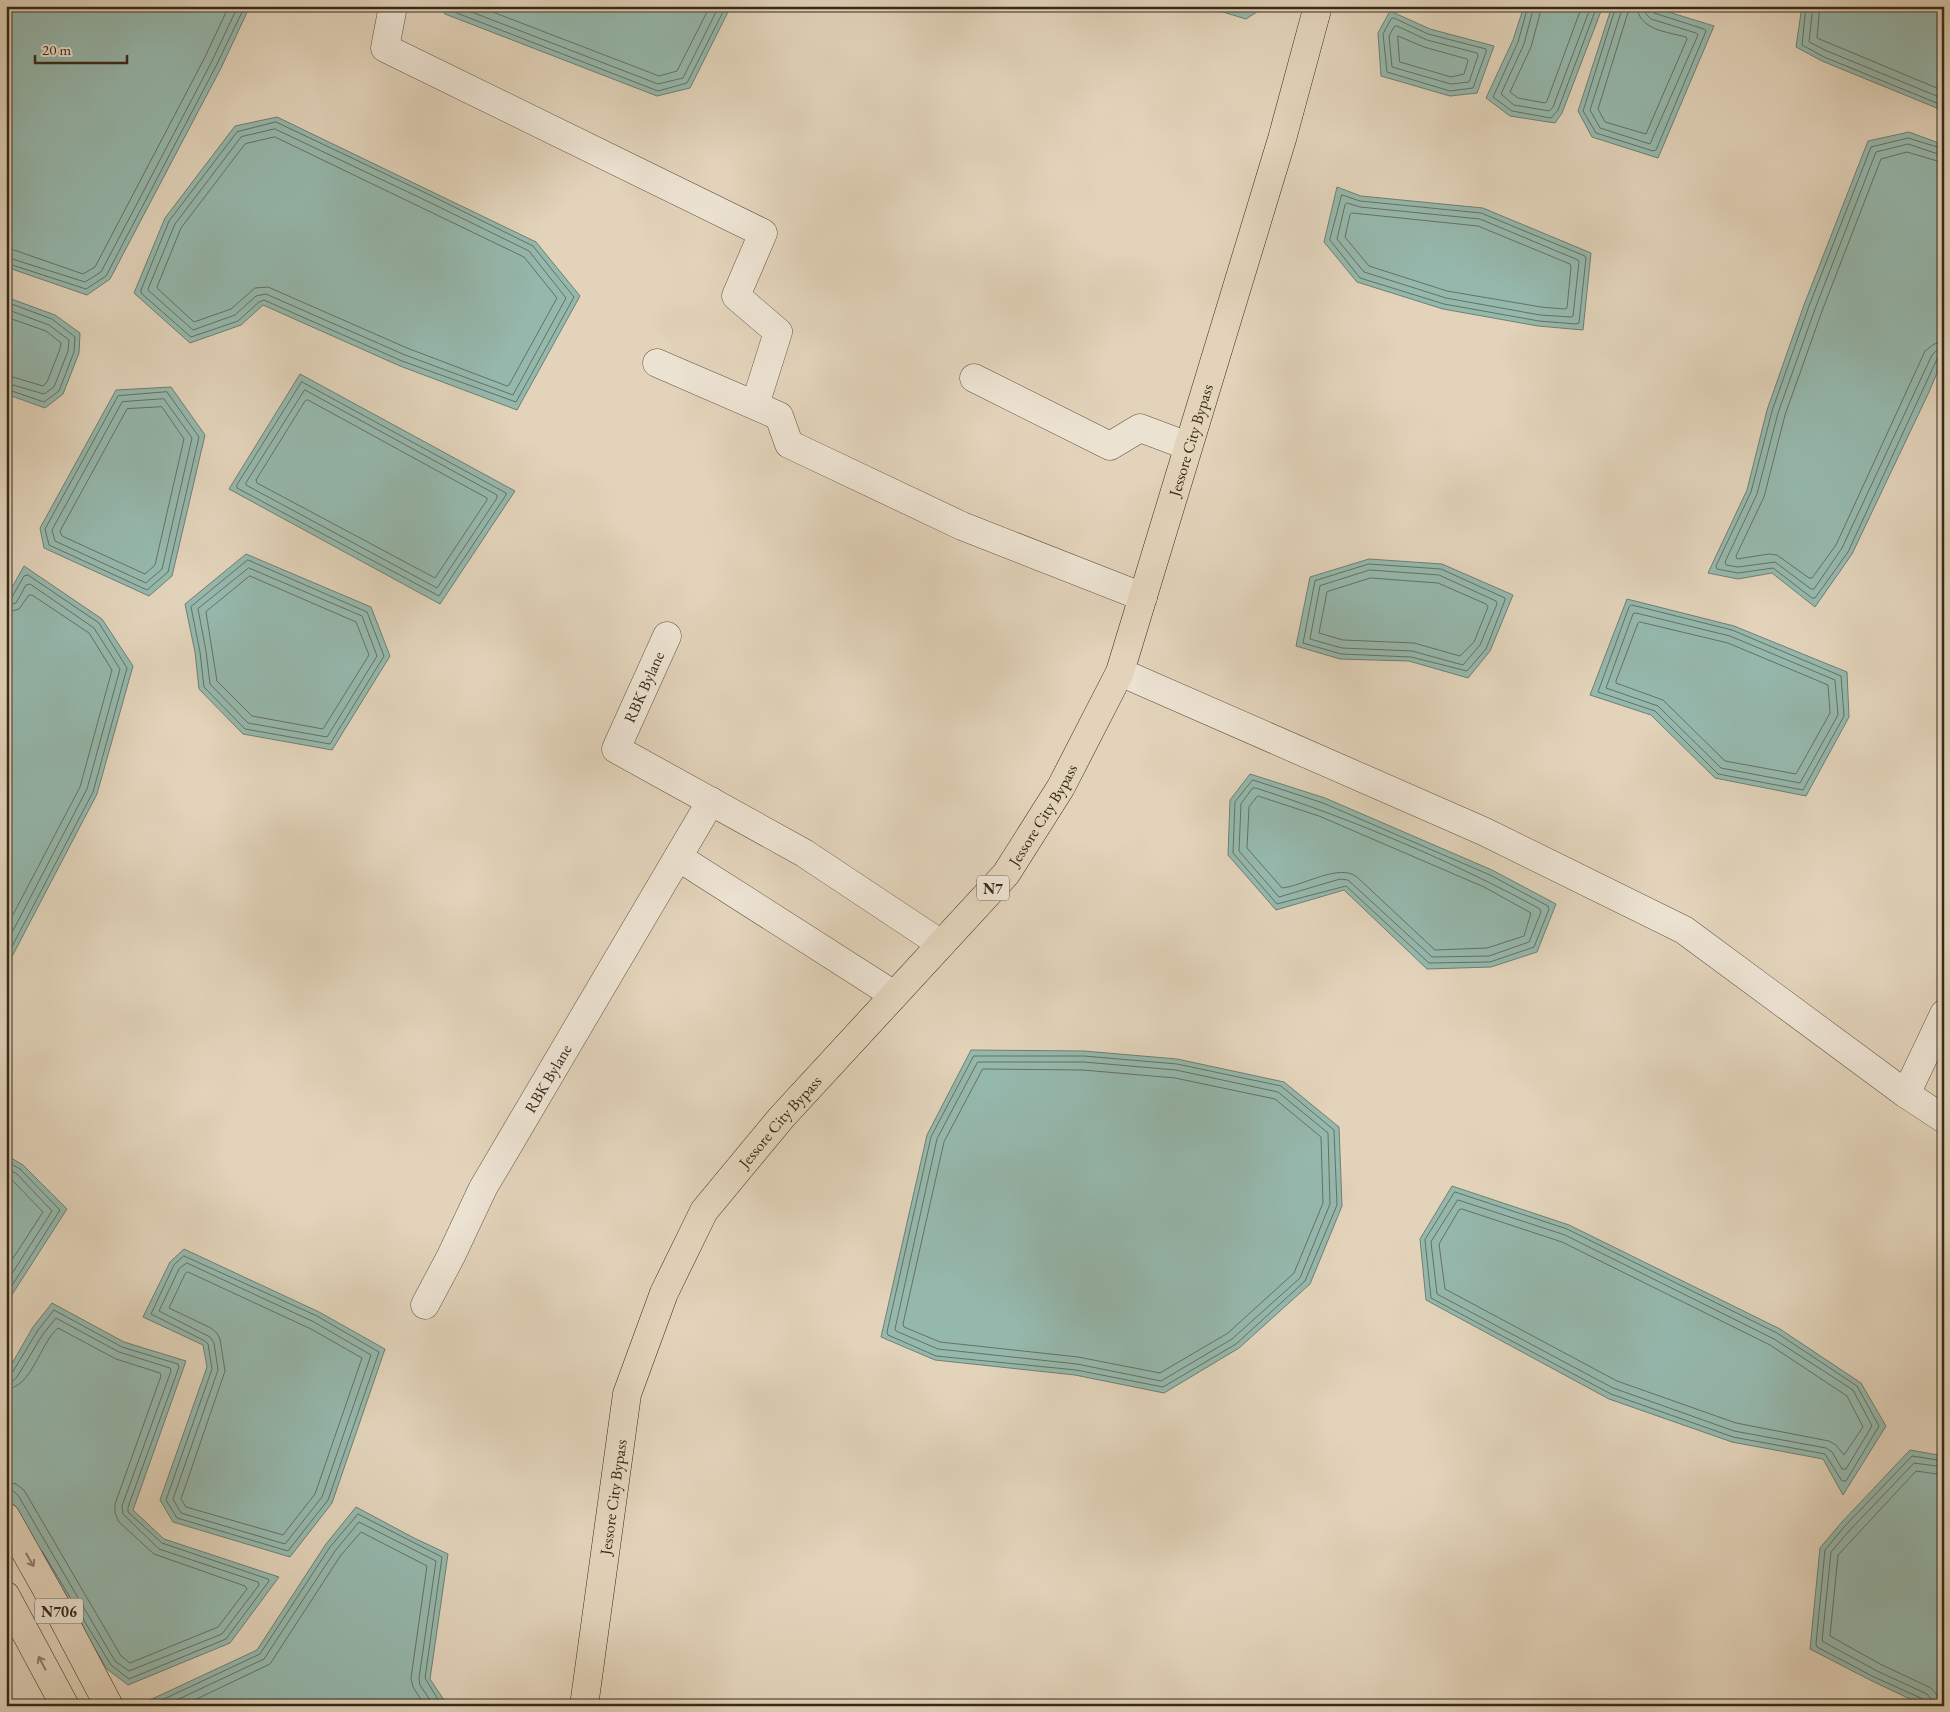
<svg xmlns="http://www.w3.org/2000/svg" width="1950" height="1712" font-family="'EB Garamond',serif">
	<rect width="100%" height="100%" fill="#e2d3ba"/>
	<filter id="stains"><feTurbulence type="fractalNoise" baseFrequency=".004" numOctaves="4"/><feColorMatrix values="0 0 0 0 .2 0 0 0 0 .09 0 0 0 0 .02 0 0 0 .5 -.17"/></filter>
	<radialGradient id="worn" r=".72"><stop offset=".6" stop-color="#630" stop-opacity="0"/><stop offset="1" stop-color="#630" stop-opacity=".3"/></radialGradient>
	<path fill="#95b8ad" stroke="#6f7f71" d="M 6,6 L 250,6 L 221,68 L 110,279 L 87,295 L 6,267 Z
		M 439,6 L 731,6 L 690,88 L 657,96 L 445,14 Z
		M 1203,6 L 1266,6 L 1246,19 Z
		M 1524,6 L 1603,6 L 1562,113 L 1555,123 L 1510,116 L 1486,98 L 1513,40 Z
		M 1612,6 L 1649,6 L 1714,26 L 1658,158 L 1592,137 L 1578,111 Z
		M 1802,6 L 1944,6 L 1944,111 L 1822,61 L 1796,47 Z
		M 1390,11 L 1430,29 L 1494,46 L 1477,93 L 1450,96 L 1381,76 L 1378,33 Z
		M 277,117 L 536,242 L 580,296 L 517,410 L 400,366 L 263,305 L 241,325 L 190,343 L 134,293 L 165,218 L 235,126 Z
		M 1909,132 L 1944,145 L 1944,356 L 1929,392 L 1852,554 L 1815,607 L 1772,573 L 1738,579 L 1708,573 L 1747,490 L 1767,410 L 1804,305 L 1868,141 Z
		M 1337,187 L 1361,196 L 1483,208 L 1591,253 L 1583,330 L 1538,326 L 1443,309 L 1357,282 L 1324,242 Z
		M 6,297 L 55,315 L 80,333 L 79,353 L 63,394 L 45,408 L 6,394 Z
		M 300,374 L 515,491 L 440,604 L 229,489 Z
		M 171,387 L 205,435 L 172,576 L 149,596 L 44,548 L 40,528 L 116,390 Z
		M 246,554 L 371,607 L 390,656 L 332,750 L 243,734 L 199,689 L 195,652 L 185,604 Z
		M 1369,559 L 1442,564 L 1513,595 L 1490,651 L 1468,678 L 1409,661 L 1340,659 L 1296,646 L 1310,577 Z
		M 24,566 L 102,619 L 133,666 L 97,794 L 6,968 L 6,598 Z
		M 1627,599 L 1734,626 L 1847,672 L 1849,717 L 1806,796 L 1715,778 L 1651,715 L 1590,695 Z
		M 1250,774 L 1325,798 L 1492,870 L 1556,904 L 1537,952 L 1491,967 L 1427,969 L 1344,890 L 1276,910 L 1228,855 L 1230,800 Z
		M 971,1050 L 1084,1051 L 1177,1059 L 1284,1082 L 1339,1127 L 1342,1206 L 1310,1284 L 1239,1348 L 1164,1393 L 1075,1375 L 935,1360 L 881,1337 L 927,1135 Z
		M 6,1155 L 23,1165 L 67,1209 L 6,1304 Z
		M 1452,1186 L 1569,1225 L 1780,1329 L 1861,1383 L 1886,1426 L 1843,1495 L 1823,1459 L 1732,1442 L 1609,1399 L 1426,1300 L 1420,1239 Z
		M 184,1249 L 319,1312 L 385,1349 L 332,1503 L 290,1557 L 173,1522 L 160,1500 L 207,1367 L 203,1345 L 143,1317 L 170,1262 Z
		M 52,1303 L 124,1342 L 186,1361 L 133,1510 L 164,1539 L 279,1577 L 230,1643 L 128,1685 L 107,1669 L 22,1527 L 6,1497 L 6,1374 L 33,1327 Z
		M 1910,1450 L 1944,1456 L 1944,1706 L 1925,1706 L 1872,1681 L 1810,1649 L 1820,1548 L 1841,1523 Z
		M 356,1507 L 414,1538 L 448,1554 L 430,1679 L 448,1706 L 137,1706 L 257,1650 L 326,1544 Z"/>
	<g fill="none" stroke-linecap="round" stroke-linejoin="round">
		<path stroke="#667162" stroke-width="1" d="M 445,6 L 449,10 L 658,91 L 687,83 L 726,6
			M 456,6 L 658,84 L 683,78 L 719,6
			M 477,6 L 659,76 L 677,71 L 710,6
			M 1528,6 L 1518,42 L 1493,97 L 1512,111 L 1551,118 L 1558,110 L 1597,6
			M 1534,6 L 1524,44 L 1501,94 L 1514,105 L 1549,111 L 1553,107 L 1591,6
			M 1542,6 L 1531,47 L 1510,92 L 1518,98 L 1545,103 L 1547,101 L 1582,6
			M 1616,6 L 1583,111 L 1596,133 L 1653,151 L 1656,150 L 1706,31 L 1704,29 L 1654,13 L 1651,6
			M 1623,6 L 1590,110 L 1600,128 L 1650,144 L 1698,35 L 1696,33 L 1651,19 L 1646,14 L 1644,6
			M 1630,6 L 1598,109 L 1605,122 L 1646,134 L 1687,39 L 1686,37 C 1668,32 1638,30 1637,6
			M 1806,6 L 1802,45 L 1824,57 L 1944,106
			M 1813,6 L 1809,42 L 1827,51 L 1944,99
			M 1820,6 L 1817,38 L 1944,91
			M 1394,18 L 1428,34 L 1486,49 L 1486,52 L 1473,88 L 1450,91 L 1387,72 L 1383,34 L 1391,19 Z
			M 1397,26 L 1427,40 L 1477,53 L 1478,56 L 1469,82 L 1451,84 L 1392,67 L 1389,36 L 1394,27 Z
			M 1398,36 L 1424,47 L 1467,59 L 1468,61 L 1464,74 L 1451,77 L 1400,62 Z
			M 276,122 L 432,196 L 533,246 L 574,297 L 516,402 L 402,361 L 264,300 L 259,302 L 238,321 L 191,337 L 141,293 L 141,290 L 169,221 L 237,132 Z
			M 275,129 L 429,202 L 529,251 L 566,298 L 513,395 L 405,355 L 266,294 L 256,296 L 235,315 L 193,330 L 149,291 L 148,289 L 175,224 L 241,137 Z
			M 275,137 L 524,257 L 557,298 L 509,385 L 507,386 L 407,348 L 268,287 L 255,288 L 231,309 L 194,322 L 158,289 L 157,287 L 181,228 L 245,144 Z
			M 1944,149 L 1908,138 L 1871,147 L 1809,306 L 1772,411 L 1751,492 L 1716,566 L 1717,569 L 1738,573 L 1773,568 L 1812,598 L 1815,598 L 1848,552 L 1937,359 L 1944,356
			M 1944,156 L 1908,144 L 1876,152 L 1815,309 L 1778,413 L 1757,494 L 1725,562 L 1726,565 L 1738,567 L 1775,562 L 1811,589 L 1814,589 L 1842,548 L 1932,355 L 1937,350 L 1944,349
			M 1944,163 L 1907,152 L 1881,159 L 1822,311 L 1785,415 L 1764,497 L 1736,556 L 1737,559 L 1769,554 L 1777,555 L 1809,578 L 1812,578 L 1836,545 L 1925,351 L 1934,344 L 1944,342
			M 1342,195 L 1360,201 L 1481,213 L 1585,256 L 1586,258 L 1579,323 L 1576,324 L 1539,321 L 1444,304 L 1360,278 L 1330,240 Z
			M 1347,203 L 1360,207 L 1480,219 L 1578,260 L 1579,262 L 1573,316 L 1571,317 L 1540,315 L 1446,298 L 1364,272 L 1337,239 L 1345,205 Z
			M 1352,213 L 1478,226 L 1570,264 L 1571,267 L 1567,308 L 1564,309 L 1541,307 L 1447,291 L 1369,266 L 1345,237 L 1350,215 Z
			M 6,249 L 14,250 L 83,274 L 95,267 L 204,59 L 229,6
			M 6,257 L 85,282 L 101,272 L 211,63 L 238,6
			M 6,263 L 86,289 L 106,276 L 216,66 L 245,6
			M 6,302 L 52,319 L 75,337 L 74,352 L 59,391 L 44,402 L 6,389
			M 6,309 L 49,325 L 69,340 L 68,351 L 54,387 L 44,394 L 6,383
			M 6,317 L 46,331 L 61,343 L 60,349 L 47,382 L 43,386 L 6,375
			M 302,382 L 506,493 L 506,495 L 439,596 L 237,488 L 237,485 Z
			M 305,390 L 497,495 L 497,498 L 437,588 L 246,485 L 246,483 Z
			M 167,392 L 199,437 L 168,572 L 147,590 L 49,545 L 45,529 L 118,396 Z
			M 164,399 L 192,438 L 162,569 L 146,583 L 55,541 L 52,530 L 122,402 Z
			M 308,400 L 487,498 L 487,500 L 435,578 L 257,483 L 256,480 L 305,401 Z
			M 162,407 L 184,439 L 155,565 L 145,574 L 62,536 L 60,531 L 127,409 Z
			M 248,560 L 367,612 L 384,656 L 330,744 L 245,729 L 204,687 L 200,652 L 191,607 Z
			M 1369,564 L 1441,569 L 1505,598 L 1505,600 L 1486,649 L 1467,671 L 1411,657 L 1341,654 L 1303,643 L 1315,581 Z
			M 249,568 L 362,616 L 377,656 L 327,737 L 248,723 L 210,684 L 206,651 L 198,609 Z
			M 1370,570 L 1439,575 L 1496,601 L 1497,604 L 1480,645 L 1463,665 L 1412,651 L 1342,648 L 1310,639 L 1320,586 Z
			M 250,576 L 356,622 L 369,655 L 323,729 L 252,716 L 217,681 L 206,612 Z
			M 1371,578 L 1438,583 L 1486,604 L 1488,607 L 1474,642 L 1460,656 L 1414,643 L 1343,640 L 1319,633 L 1327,592 Z
			M 6,599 L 12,597 L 24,576 L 28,575 L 99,623 L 127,668 L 93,792 L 6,958
			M 1632,605 L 1732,630 L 1841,676 L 1844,716 L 1803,790 L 1718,774 L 1655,711 L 1598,692 L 1629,607 Z
			M 6,606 L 16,603 L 26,585 L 30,584 L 94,628 L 120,669 L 87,789 L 6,944
			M 6,613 L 19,609 L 29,595 L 32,595 L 89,633 L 112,670 L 80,787 L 6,928
			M 1636,613 L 1730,636 L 1835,680 L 1838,715 L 1800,783 L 1721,768 L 1658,706 L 1606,688 L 1633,614 Z
			M 1640,622 L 1728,643 L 1828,685 L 1830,713 L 1796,774 L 1725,761 L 1663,700 L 1616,683 L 1616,681 L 1638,623 Z
			M 1253,780 L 1323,803 L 1490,875 L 1548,906 L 1549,909 L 1534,947 L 1490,962 L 1429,963 L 1346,886 L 1277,904 L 1233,853 L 1235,802 Z
			M 1253,788 L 1256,788 C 1354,820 1450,860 1540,909 L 1541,912 L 1529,942 L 1489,956 L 1432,957 L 1348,880 L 1340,879 L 1279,897 L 1239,851 L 1241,804 Z
			M 1258,796 L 1319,816 L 1484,887 L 1531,913 L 1524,936 L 1487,948 L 1435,950 L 1357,877 C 1339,863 1303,886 1282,888 L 1247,848 L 1249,807 Z
			M 974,1056 L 1084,1056 L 1177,1064 L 1281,1086 L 1334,1130 L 1337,1205 L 1305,1281 L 1236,1344 L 1163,1387 L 1076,1370 L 936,1356 L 888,1335 L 887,1332 L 931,1137 Z
			M 978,1062 L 1084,1062 L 1176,1070 L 1278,1092 L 1328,1133 L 1330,1204 L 1300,1278 L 1232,1339 L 1161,1381 L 1077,1364 L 938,1349 L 896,1331 L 895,1329 L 937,1139 Z
			M 983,1069 L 1083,1070 L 1175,1078 L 1275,1099 L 1321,1137 L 1323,1203 L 1294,1273 L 1228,1333 L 1160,1373 L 1078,1357 L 940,1342 L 904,1327 L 903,1324 L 944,1142 Z
			M 6,1161 L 20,1169 L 60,1210 L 6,1295
			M 6,1168 L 17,1174 L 52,1211 L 6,1283
			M 6,1176 L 12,1180 L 43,1212 L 6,1269
			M 1455,1192 L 1567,1229 L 1777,1333 L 1857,1386 L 1879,1426 L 1846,1481 L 1842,1481 L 1825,1454 L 1733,1437 L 1611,1394 L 1431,1298 L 1425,1240 Z
			M 1458,1200 L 1565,1235 L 1774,1339 L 1853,1390 L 1872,1426 L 1846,1469 L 1842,1469 L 1832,1452 L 1826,1448 L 1734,1431 L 1613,1388 L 1437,1294 L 1431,1242 Z
			M 1462,1209 L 1562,1242 L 1770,1345 L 1847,1396 L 1863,1427 L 1844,1455 L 1836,1445 L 1829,1441 L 1736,1423 L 1617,1381 L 1445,1289 L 1439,1244 L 1459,1210 Z
			M 184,1256 L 317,1316 L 379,1352 L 328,1500 L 288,1551 L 177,1518 L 166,1500 L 212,1369 L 208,1344 L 205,1341 L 151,1314 L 174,1265 Z
			M 187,1263 L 314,1322 L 371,1355 L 322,1497 L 285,1544 L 181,1513 L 173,1499 L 218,1370 L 214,1343 L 210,1337 L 159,1311 L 179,1269 Z
			M 188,1272 L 311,1329 L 362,1358 L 315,1494 L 283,1535 L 186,1507 L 181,1499 L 225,1371 L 220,1339 L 217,1333 L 211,1328 L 169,1308 L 185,1274 Z
			M 6,1375 L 12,1373 L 38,1330 L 54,1310 L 122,1347 L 178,1364 L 179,1367 L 128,1507 L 128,1512 L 162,1543 L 268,1579 L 269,1581 L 226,1639 L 129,1679 L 111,1665 L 42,1551
			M 6,1382 L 13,1381 L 17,1377 L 43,1334 L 56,1318 L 119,1352 L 170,1368 L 171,1371 L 122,1506 L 123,1514 L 159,1549 L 258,1582 L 259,1585 L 222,1634 L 129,1671 L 115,1661 L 18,1495 L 13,1491 L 6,1489
			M 6,1389 C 32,1388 40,1343 58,1328 L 116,1359 L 160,1373 L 161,1376 L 115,1504 L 115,1513 L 119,1522 L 154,1554 L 245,1586 L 247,1589 L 218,1627 L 130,1663 L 121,1656 L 24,1490 L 16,1484 L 6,1482
			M 149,1706 L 260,1654 L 330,1547 L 358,1514 L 442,1557 L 425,1678 L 442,1706
			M 164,1706 L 264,1659 L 335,1551 L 359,1522 L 436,1561 L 419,1678 L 420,1685 L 434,1706
			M 182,1706 L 270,1664 L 341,1555 L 361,1532 L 427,1566 L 411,1678 L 413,1687 L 425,1706
			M 1926,1706 L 1923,1699 L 1874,1677 L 1817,1647 L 1816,1644 L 1825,1550 L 1844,1527 L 1912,1456 L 1944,1461
			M 1932,1706 L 1931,1699 L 1927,1694 L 1877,1671 L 1822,1641 L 1831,1552 L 1849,1531 L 1914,1463 L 1944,1467
			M 1940,1706 L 1937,1695 L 1931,1688 L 1880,1664 L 1830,1636 L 1838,1555 L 1916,1471 L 1944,1475"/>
		<g stroke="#625440" stroke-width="29">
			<g id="street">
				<path d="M 393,6 L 385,48 L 763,233 L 736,296 L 778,332 L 755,405 L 657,363 L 779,416 L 789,444 L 962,526 L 1143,597"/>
				<path d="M 974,378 L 1110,446 L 1140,428 L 1188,446"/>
				<path d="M 667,636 L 616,749 L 804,853 L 941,944"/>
				<path d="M 1120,672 L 1483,831 L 1684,930 L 1906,1094 L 1944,1119"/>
				<path d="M 678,857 L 711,801"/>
				<path d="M 1906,1094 L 1944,1014"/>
				<path id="s1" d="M 425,1305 L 451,1256 L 483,1188 L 678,857 L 894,995"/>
			</g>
		</g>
		<g stroke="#372a18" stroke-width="29">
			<g id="highway">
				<path d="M 6,1517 L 60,1613 L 109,1706"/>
				<path d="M 6,1596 L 65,1706"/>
				<path id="s2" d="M 584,1706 L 627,1394 L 664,1293 L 704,1211 L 781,1118 L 1006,874 L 1061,787 L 1120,672 L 1282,139 L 1318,6"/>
			</g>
		</g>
		<use href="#street" stroke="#ece2d2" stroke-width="28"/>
		<use href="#highway" stroke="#e2d3ba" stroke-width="28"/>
	</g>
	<defs><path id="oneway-shaft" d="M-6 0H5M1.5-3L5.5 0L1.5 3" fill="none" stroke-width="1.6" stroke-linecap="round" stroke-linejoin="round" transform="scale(1.25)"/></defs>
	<g stroke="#8c7e69">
		<use href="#oneway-shaft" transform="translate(30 1560) rotate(60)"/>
		<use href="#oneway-shaft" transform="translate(42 1663) rotate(-118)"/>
	</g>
	<g text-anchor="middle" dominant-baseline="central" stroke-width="4.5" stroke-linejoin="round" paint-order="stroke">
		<g fill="#ece2d2" stroke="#6d6150" stroke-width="1">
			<rect x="977" y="875.5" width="32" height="25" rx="4"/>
			<rect x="35" y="1598.5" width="48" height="25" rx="4"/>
		</g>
		<g font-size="15" font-weight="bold" fill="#372a18">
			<text x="993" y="888">N7</text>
			<text x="59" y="1611">N706</text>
		</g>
		<g font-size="16" fill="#372a18" stroke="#ece2d2">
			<text stroke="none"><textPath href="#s2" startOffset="1441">Jessore City Bypass</textPath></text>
			<text transform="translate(644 687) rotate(-66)">RBK Bylane</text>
			<text stroke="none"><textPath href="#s2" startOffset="1036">Jessore City Bypass</textPath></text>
			<text stroke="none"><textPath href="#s1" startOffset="258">RBK Bylane</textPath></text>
			<text stroke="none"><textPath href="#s2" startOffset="631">Jessore City Bypass</textPath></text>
			<text stroke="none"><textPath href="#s2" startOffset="211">Jessore City Bypass</textPath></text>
		</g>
	</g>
	<rect width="1950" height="1712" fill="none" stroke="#e2d3ba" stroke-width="25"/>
	<rect x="8" y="8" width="1935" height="1697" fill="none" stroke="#372a18" stroke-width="2.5"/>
	<rect x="12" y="12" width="1925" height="1687" fill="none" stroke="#372a18"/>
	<path d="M35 55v8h92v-8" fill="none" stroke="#372a18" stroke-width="2.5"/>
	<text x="42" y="55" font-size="15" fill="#372a18" stroke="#ece2d2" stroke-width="4" paint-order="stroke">20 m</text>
	<rect width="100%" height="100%" filter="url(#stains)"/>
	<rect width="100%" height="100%" fill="url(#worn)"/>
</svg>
